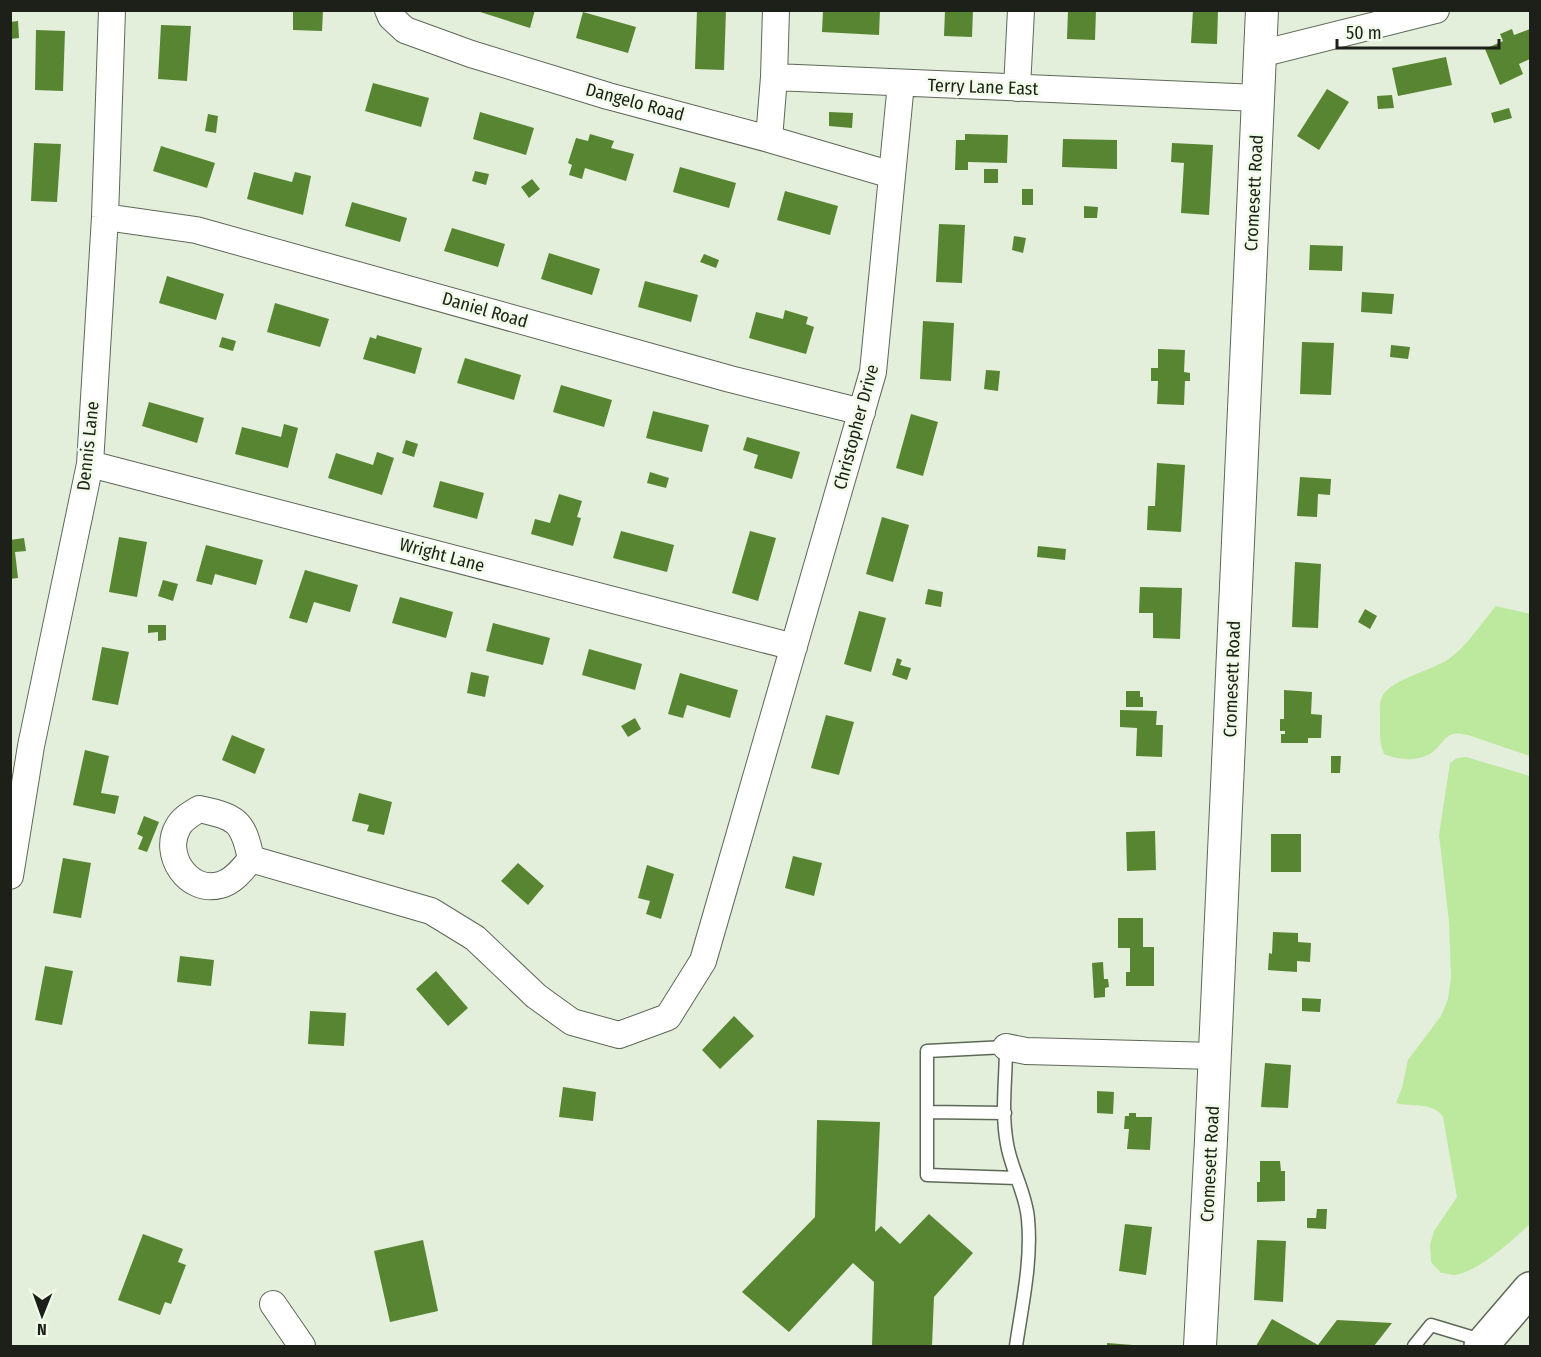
<svg xmlns="http://www.w3.org/2000/svg" width="1541" height="1357" font-family="'Fira Sans Condensed',sans-serif">
	<rect width="100%" height="100%" fill="#e3efdb"/>
	<path fill="#bce99e" d="M 1496,606 L 1530,614 L 1530,756 L 1468,735 C 1463,734 1458,733 1453,734 C 1445,736 1441,745 1435,750 C 1422,762 1400,761 1384,754 C 1379,742 1380,731 1380,718 C 1380,712 1379,705 1381,700 C 1385,680 1433,671 1450,658 C 1468,645 1481,623 1496,606 Z
		M 1466,757 L 1530,776 L 1530,1224 C 1514,1239 1478,1272 1455,1275 C 1451,1275 1445,1273 1441,1273 L 1431,1262 L 1430,1245 L 1434,1231 L 1457,1197 L 1443,1117 C 1434,1102 1412,1107 1396,1103 L 1402,1088 L 1408,1060 L 1441,1016 L 1448,999 L 1451,977 L 1449,922 L 1439,835 L 1450,763 L 1457,758 Z"/>
	<path fill="#578531" d="M 293,10 L 323,10 L 322,31 L 293,30 Z
		M 474,10 L 535,10 L 530,28 Z
		M 697,10 L 726,10 L 724,70 L 695,69 Z
		M 823,10 L 880,10 L 879,35 L 822,32 Z
		M 945,10 L 973,10 L 972,37 L 944,36 Z
		M 1068,10 L 1096,10 L 1095,40 L 1067,39 Z
		M 1193,10 L 1218,10 L 1217,44 L 1191,43 Z
		M 583,12 L 636,27 L 628,53 L 576,38 Z
		M 18,21 L 19,38 L 10,39 L 10,22 Z
		M 161,25 L 191,26 L 187,81 L 158,79 Z
		M 1512,29 L 1514,35 L 1530,29 L 1530,59 L 1519,64 L 1523,74 L 1500,85 L 1485,49 L 1503,41 L 1500,34 Z
		M 36,30 L 65,31 L 63,91 L 35,90 Z
		M 1446,57 L 1452,85 L 1398,96 L 1392,68 Z
		M 373,83 L 429,98 L 421,127 L 365,111 Z
		M 1327,89 L 1349,102 L 1319,150 L 1297,136 Z
		M 1392,95 L 1394,108 L 1378,109 L 1377,96 Z
		M 1509,108 L 1512,118 L 1494,123 L 1491,113 Z
		M 480,112 L 534,128 L 526,155 L 473,139 Z
		M 829,112 L 853,113 L 852,128 L 829,126 Z
		M 208,114 L 218,116 L 216,133 L 205,131 Z
		M 590,134 L 614,141 L 611,148 L 634,154 L 626,181 L 585,168 L 582,179 L 569,175 L 572,165 L 568,163 L 576,138 L 588,141 Z
		M 965,134 L 1008,135 L 1007,163 L 968,162 L 968,170 L 955,170 L 956,140 L 965,140 Z
		M 1063,139 L 1117,140 L 1117,169 L 1062,167 Z
		M 34,143 L 61,144 L 57,202 L 31,201 Z
		M 1172,143 L 1213,145 L 1209,215 L 1181,213 L 1184,163 L 1171,162 Z
		M 161,146 L 215,163 L 207,188 L 153,171 Z
		M 680,167 L 736,183 L 729,208 L 673,192 Z
		M 984,169 L 998,169 L 998,183 L 984,183 Z
		M 475,171 L 489,174 L 486,185 L 472,181 Z
		M 254,172 L 292,182 L 295,172 L 311,176 L 303,215 L 247,199 Z
		M 532,179 L 540,189 L 529,198 L 521,187 Z
		M 1022,189 L 1033,189 L 1033,205 L 1022,205 Z
		M 785,191 L 838,206 L 830,235 L 777,220 Z
		M 352,202 L 407,218 L 400,242 L 345,226 Z
		M 1084,206 L 1098,207 L 1097,218 L 1084,218 Z
		M 939,224 L 965,225 L 962,283 L 936,282 Z
		M 452,228 L 505,244 L 498,267 L 444,251 Z
		M 1014,236 L 1026,238 L 1023,253 L 1012,250 Z
		M 1310,245 L 1343,246 L 1342,271 L 1309,270 Z
		M 549,253 L 600,269 L 592,295 L 541,279 Z
		M 704,254 L 719,260 L 716,268 L 700,262 Z
		M 167,276 L 224,294 L 216,320 L 159,303 Z
		M 645,281 L 698,295 L 691,322 L 638,307 Z
		M 1362,292 L 1394,294 L 1392,314 L 1361,312 Z
		M 275,303 L 329,319 L 320,347 L 267,332 Z
		M 785,310 L 808,317 L 806,324 L 814,327 L 806,354 L 749,338 L 756,312 L 783,319 Z
		M 923,321 L 954,323 L 951,381 L 920,379 Z
		M 377,335 L 422,348 L 415,374 L 363,359 L 370,337 L 376,339 Z
		M 222,337 L 236,341 L 233,351 L 219,347 Z
		M 1302,342 L 1334,343 L 1331,395 L 1300,394 Z
		M 1391,345 L 1410,347 L 1408,359 L 1390,357 Z
		M 1158,349 L 1185,350 L 1184,372 L 1190,373 L 1190,381 L 1185,381 L 1184,405 L 1157,404 L 1158,381 L 1151,381 L 1151,368 L 1158,368 Z
		M 465,358 L 521,375 L 514,400 L 457,383 Z
		M 986,370 L 1000,371 L 998,391 L 984,389 Z
		M 561,385 L 612,400 L 604,427 L 553,412 Z
		M 149,402 L 204,418 L 197,443 L 142,426 Z
		M 653,411 L 709,425 L 702,452 L 646,438 Z
		M 911,414 L 938,422 L 923,476 L 896,468 Z
		M 284,424 L 298,428 L 288,468 L 235,454 L 242,427 L 281,437 Z
		M 747,437 L 800,452 L 792,479 L 754,468 L 758,455 L 743,450 Z
		M 406,440 L 418,444 L 414,457 L 402,453 Z
		M 377,452 L 394,458 L 382,495 L 328,478 L 336,453 L 373,465 Z
		M 1157,463 L 1185,465 L 1181,532 L 1147,530 L 1148,506 L 1155,506 Z
		M 650,472 L 669,478 L 666,488 L 647,483 Z
		M 1300,477 L 1331,479 L 1330,495 L 1318,494 L 1317,517 L 1297,516 Z
		M 440,481 L 484,493 L 477,519 L 433,507 Z
		M 559,494 L 582,501 L 577,517 L 581,518 L 573,546 L 531,534 L 535,519 L 550,523 Z
		M 882,517 L 909,525 L 893,582 L 866,574 Z
		M 621,531 L 674,545 L 667,572 L 613,558 Z
		M 750,531 L 776,538 L 758,601 L 732,593 Z
		M 119,537 L 147,542 L 137,597 L 109,592 Z
		M 24,538 L 26,551 L 15,552 L 18,578 L 10,579 L 10,540 Z
		M 206,545 L 263,560 L 256,585 L 215,574 L 212,585 L 196,581 Z
		M 1038,546 L 1066,549 L 1065,560 L 1037,557 Z
		M 1295,562 L 1321,564 L 1318,628 L 1292,627 Z
		M 305,570 L 358,585 L 350,612 L 314,602 L 307,623 L 289,618 Z
		M 163,580 L 178,584 L 173,601 L 158,596 Z
		M 1140,587 L 1182,588 L 1180,639 L 1153,638 L 1153,613 L 1139,613 Z
		M 928,589 L 943,592 L 941,607 L 925,604 Z
		M 400,597 L 453,612 L 446,638 L 392,623 Z
		M 1365,609 L 1377,616 L 1370,629 L 1358,622 Z
		M 859,611 L 886,618 L 871,672 L 844,664 Z
		M 493,623 L 550,638 L 543,665 L 486,651 Z
		M 148,625 L 166,625 L 166,640 L 158,641 L 158,632 L 148,633 Z
		M 102,647 L 129,652 L 118,705 L 92,700 Z
		M 589,649 L 642,664 L 635,690 L 582,675 Z
		M 897,658 L 902,660 L 900,665 L 911,668 L 907,680 L 892,675 Z
		M 471,672 L 489,676 L 485,697 L 467,693 Z
		M 680,673 L 738,690 L 730,718 L 687,705 L 683,718 L 668,714 Z
		M 1284,690 L 1312,692 L 1311,714 L 1322,715 L 1321,738 L 1308,738 L 1308,743 L 1281,743 L 1281,734 L 1285,734 L 1285,731 L 1280,731 L 1280,719 L 1284,719 Z
		M 1126,691 L 1140,691 L 1140,697 L 1143,697 L 1143,707 L 1126,707 Z
		M 1120,710 L 1157,711 L 1156,725 L 1163,725 L 1162,757 L 1136,756 L 1137,728 L 1120,727 Z
		M 826,715 L 854,722 L 839,775 L 811,768 Z
		M 635,718 L 641,729 L 628,737 L 621,726 Z
		M 232,735 L 265,749 L 255,774 L 222,760 Z
		M 85,750 L 109,756 L 101,793 L 119,796 L 115,814 L 73,805 Z
		M 1331,756 L 1341,756 L 1340,773 L 1331,773 Z
		M 359,793 L 392,802 L 384,835 L 367,831 L 369,825 L 352,821 Z
		M 144,816 L 159,822 L 147,852 L 138,849 L 143,837 L 137,834 Z
		M 1155,831 L 1156,870 L 1127,871 L 1126,832 Z
		M 1271,834 L 1301,834 L 1301,872 L 1271,872 Z
		M 793,856 L 822,863 L 814,896 L 785,888 Z
		M 63,858 L 91,863 L 81,918 L 53,913 Z
		M 518,863 L 544,886 L 528,905 L 501,881 Z
		M 647,865 L 674,874 L 661,919 L 646,914 L 650,901 L 638,898 Z
		M 1118,918 L 1143,918 L 1143,947 L 1154,947 L 1154,986 L 1126,986 L 1126,972 L 1130,972 L 1130,948 L 1118,948 Z
		M 1273,932 L 1298,933 L 1298,942 L 1311,943 L 1310,962 L 1297,961 L 1297,972 L 1268,970 L 1269,953 L 1272,954 Z
		M 180,956 L 214,960 L 211,986 L 177,982 Z
		M 1103,962 L 1104,979 L 1108,979 L 1109,987 L 1105,988 L 1105,997 L 1094,998 L 1092,963 Z
		M 45,966 L 73,971 L 62,1025 L 35,1020 Z
		M 436,971 L 468,1008 L 448,1026 L 416,989 Z
		M 1302,998 L 1321,999 L 1320,1012 L 1302,1011 Z
		M 310,1011 L 346,1013 L 344,1046 L 308,1044 Z
		M 734,1016 L 754,1036 L 720,1069 L 702,1050 Z
		M 1265,1063 L 1291,1065 L 1288,1108 L 1261,1107 Z
		M 563,1087 L 596,1092 L 593,1121 L 559,1117 Z
		M 1097,1091 L 1114,1092 L 1113,1114 L 1097,1113 Z
		M 1129,1113 L 1136,1113 L 1136,1117 L 1152,1117 L 1150,1150 L 1127,1149 L 1129,1129 L 1124,1129 L 1125,1116 L 1129,1116 Z
		M 817,1120 L 880,1122 L 875,1232 L 881,1226 L 900,1244 L 929,1214 L 973,1253 L 934,1297 L 932,1346 L 872,1346 L 874,1282 L 853,1263 L 789,1332 L 742,1292 L 815,1217 Z
		M 1260,1161 L 1280,1161 L 1281,1171 L 1285,1171 L 1285,1201 L 1257,1202 L 1257,1182 L 1260,1182 Z
		M 1317,1209 L 1327,1209 L 1326,1229 L 1307,1228 L 1307,1218 L 1316,1218 Z
		M 1125,1224 L 1152,1227 L 1146,1275 L 1119,1271 Z
		M 143,1234 L 183,1249 L 178,1262 L 186,1265 L 171,1304 L 165,1302 L 160,1315 L 118,1300 Z
		M 423,1240 L 438,1311 L 390,1322 L 374,1251 Z
		M 1257,1240 L 1286,1241 L 1283,1302 L 1254,1300 Z
		M 1272,1319 L 1318,1345 L 1337,1320 L 1392,1323 L 1374,1346 L 1256,1346 Z
		M 1107,1343 L 1133,1345 L 1133,1346 L 1107,1346 Z"/>
	<g fill="none" stroke-linecap="round" stroke-linejoin="round">
		<g stroke="#5e6857" stroke-width="15">
			<path id="service" d="M 927,1112 L 1005,1113
				M 1016,1346 C 1022,1305 1032,1261 1028,1219 C 1026,1193 1011,1169 1007,1144 C 1001,1112 1006,1079 1006,1047 L 927,1051 L 927,1175 L 1017,1178
				M 1414,1346 L 1431,1325 L 1484,1341"/>
		</g>
		<g stroke="#5e6857" stroke-width="28">
			<path id="minor" d="M 388,10 L 391,17 L 405,30 L 471,54 L 608,96 L 769,139 L 892,175
				M 776,10 L 774,77 L 1258,98
				M 1260,54 L 1436,10
				M 1017,88 L 1021,10
				M 769,139 L 774,77
				M 105,217 L 196,230 L 730,379 L 862,412
				M 90,464 L 794,647
				M 251,859 C 243,869 233,882 220,885 C 188,894 162,854 178,827 C 182,819 191,814 199,809 C 236,817 243,820 251,859 L 431,911 L 475,938 L 536,996 L 572,1022 L 619,1035 L 668,1017 L 703,961 L 873,372 L 901,83
				M 10,876 L 31,746 L 90,464 L 105,217 L 112,10
				M 1006,1047 L 1026,1051 L 1215,1056
				M 273,1304 L 302,1346"/>
		</g>
		<g stroke="#5e6857" stroke-width="34">
			<path id="tertiary" d="M 1200,1346 L 1211,1140 L 1262,10"/>
		</g>
		<g stroke="#5e6857" stroke-width="36">
			<path id="primary" d="M 1481,1346 L 1530,1289"/>
		</g>
		<use href="#service" stroke="#fff" stroke-width="12"/>
		<use href="#minor" stroke="#fff" stroke-width="26"/>
		<use href="#tertiary" stroke="#fff" stroke-width="32"/>
		<use href="#primary" stroke="#fff" stroke-width="33"/>
	</g>
	<g text-anchor="middle" dominant-baseline="central" stroke-width="5" stroke-linejoin="round" paint-order="stroke">
		<g font-size="18" fill="#1c2019" stroke="#f0fce8">
			<text transform="translate(983 87) rotate(2)">Terry Lane East</text>
			<text transform="translate(635 102) rotate(15)">Dangelo Road</text>
			<text transform="translate(1254 193) rotate(-87)">Cromesett Road</text>
			<text transform="translate(485 310) rotate(16)">Daniel Road</text>
			<text transform="translate(856 427) rotate(-75)">Christopher Drive</text>
			<text transform="translate(88 446) rotate(-84)">Dennis Lane</text>
			<text transform="translate(442 555) rotate(15)">Wright Lane</text>
			<text transform="translate(1232 679) rotate(-88)">Cromesett Road</text>
			<text transform="translate(1210 1164) rotate(-87)">Cromesett Road</text>
		</g>
	</g>
	<rect width="1541" height="1357" fill="none" stroke="#1c2019" stroke-width="24"/>
	<g transform="translate(42 1315) rotate(181)" stroke="#f0fce8" stroke-width="4.5" paint-order="stroke">
	<path d="M0-4.5L10 22L0 15L-10 22Z" fill="#1c2019"/>
	<text y="-9" font-size="16" font-weight="bold" text-anchor="middle" fill="#1c2019">N</text>
	</g>
	<path d="M1337 39v9h162v-9" fill="none" stroke="#1c2019" stroke-width="3"/>
	<text x="1346" y="39" font-size="18" fill="#1c2019" stroke="#f0fce8" stroke-width="4.5" paint-order="stroke">50 m</text>
</svg>
